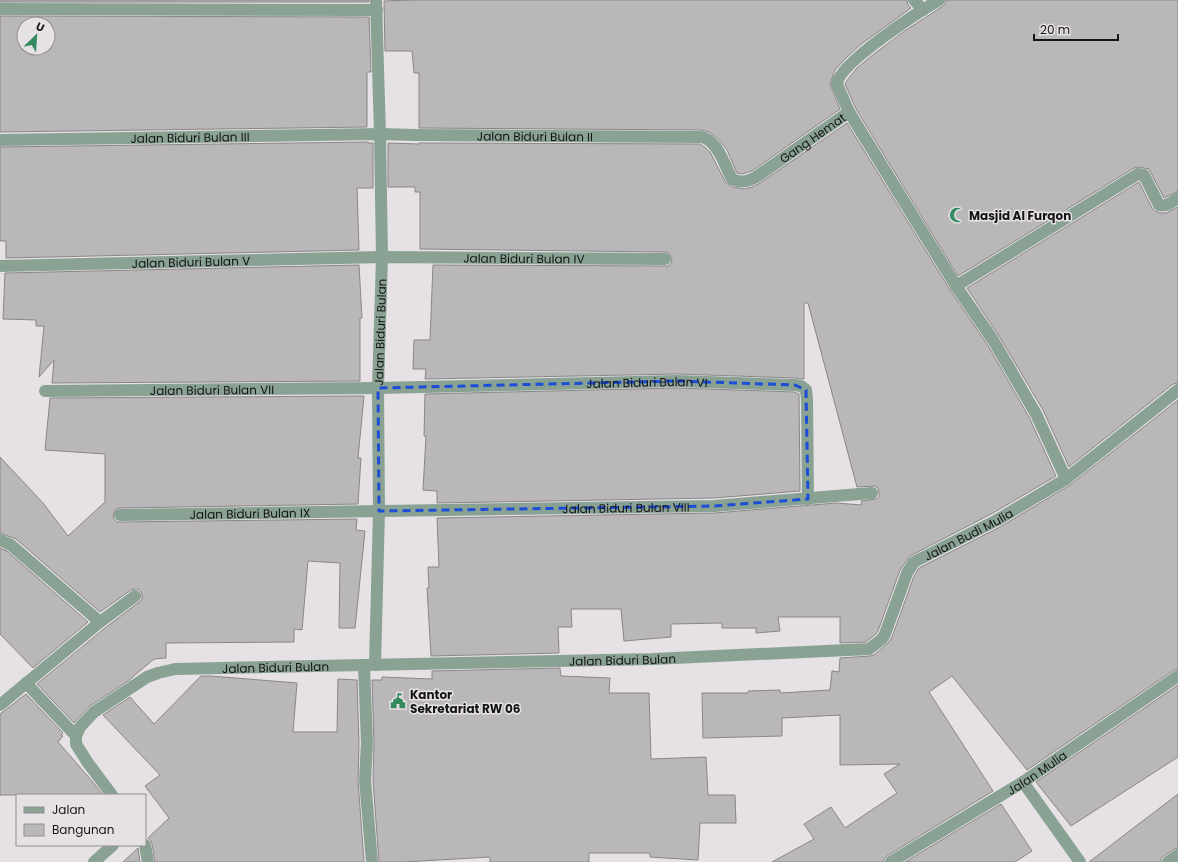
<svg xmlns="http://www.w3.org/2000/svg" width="1178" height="862" font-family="Poppins,sans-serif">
	<rect width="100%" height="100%" fill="#e5e1e4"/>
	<path fill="#bab7b9" stroke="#8a8688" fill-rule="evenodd" d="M 0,0 L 369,0 L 369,2 L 0,2 Z
		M 414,0 L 907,0 L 908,5 L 911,8 L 860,45 L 846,58 L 835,70 L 830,84 L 840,109 L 752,171 L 742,174 L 737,173 L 727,150 L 717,138 L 709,132 L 701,130 L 419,128 L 419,73 L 414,73 L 412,51 L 385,51 L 384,1 Z
		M 946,0 L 1178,0 L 1178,191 L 1164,198 L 1149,169 L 1139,167 L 1134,168 L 958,276 L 856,109 L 845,84 L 848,79 L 856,69 L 870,57 L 903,32 L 943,6 L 945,4 Z
		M 0,16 L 369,17 L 371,72 L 367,72 L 367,127 L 0,132 ZM 24,24 L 48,24 L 48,48 L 24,48 Z
		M 847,123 L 950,290 L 987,344 L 1029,417 L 1056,476 L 993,513 L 910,556 L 900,570 L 878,631 L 876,634 L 866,642 L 840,643 L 840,617 L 778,617 L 780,631 L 756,633 L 756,628 L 722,628 L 722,623 L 671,624 L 671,637 L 624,641 L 621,609 L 571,609 L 572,627 L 558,627 L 559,653 L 431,656 L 427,588 L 429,588 L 428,567 L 439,567 L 437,518 L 715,513 L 836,503 L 862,505 L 861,501 L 876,499 L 879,497 L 879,493 L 878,488 L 875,486 L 857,487 L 808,303 L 804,303 L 804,379 L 795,378 L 677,374 L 425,379 L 426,369 L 413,369 L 414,340 L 430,340 L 433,265 L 665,266 L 668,266 L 671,263 L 672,259 L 669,253 L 665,252 L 420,249 L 420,192 L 415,192 L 415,187 L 388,187 L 388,143 L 419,144 L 419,143 L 700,144 L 706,148 L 710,152 L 726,183 L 733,187 L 744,189 L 752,187 L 760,183 Z
		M 368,142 L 368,143 L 373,143 L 373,188 L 357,188 L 359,250 L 6,258 L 6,241 L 0,241 L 0,147 Z
		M 1139,182 L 1152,208 L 1155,211 L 1161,213 L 1166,213 L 1178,207 L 1178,383 L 1173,384 L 1069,467 L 1043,410 L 999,336 L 967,288 Z
		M 359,265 L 362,318 L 360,318 L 360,381 L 52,383 L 54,360 L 39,377 L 44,326 L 36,326 L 36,320 L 3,319 L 5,273 Z
		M 677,388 L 794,392 L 799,394 L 800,491 L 714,498 L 437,503 L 437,491 L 423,490 L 426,436 L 424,436 L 425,394 Z
		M 360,396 L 364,396 L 358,458 L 361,458 L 358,504 L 120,508 L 116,509 L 113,515 L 114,519 L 117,522 L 120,522 L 357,519 L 356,530 L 365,531 L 355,628 L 339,628 L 340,563 L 308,561 L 302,630 L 294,629 L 294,642 L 166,643 L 166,658 L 154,659 L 128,681 L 90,706 L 74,723 L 37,684 L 105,628 L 139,602 L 142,599 L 142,596 L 141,592 L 138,589 L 135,589 L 131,590 L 100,612 L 16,539 L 0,533 L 0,457 L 43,503 L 68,536 L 105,502 L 105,454 L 45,450 L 50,398 Z
		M 1178,400 L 1178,669 L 1174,670 L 1027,770 L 952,676 L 929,692 L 993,791 L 887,856 L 884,859 L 884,862 L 772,862 L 814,839 L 804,824 L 831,807 L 845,828 L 897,793 L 884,774 L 900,764 L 840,765 L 840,715 L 782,718 L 782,736 L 703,738 L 702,693 L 748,693 L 748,691 L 780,690 L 780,693 L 830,690 L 832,671 L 839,672 L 840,658 L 870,656 L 874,655 L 888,643 L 892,637 L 914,576 L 919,568 L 1000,527 L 1070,485 Z
		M 0,548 L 7,551 L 88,622 L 33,668 L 0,634 Z
		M 560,668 L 561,676 L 610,678 L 609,693 L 649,693 L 651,759 L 706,757 L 708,795 L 735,795 L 736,823 L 700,823 L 698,860 L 650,857 L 650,853 L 589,853 L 589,862 L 490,862 L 490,857 L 404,862 L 379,862 L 373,780 L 374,743 L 372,680 L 382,680 L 382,677 L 432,679 L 432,671 Z
		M 201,676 L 211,676 L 297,683 L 293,732 L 337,732 L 338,679 L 357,680 L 359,743 L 358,781 L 364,862 L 155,862 L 152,844 L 151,841 L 148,838 L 169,818 L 145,786 L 160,775 L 103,715 L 130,697 L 154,724 Z
		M 1178,685 L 1178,757 L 1071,826 L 1036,782 Z
		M 26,694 L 63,733 L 61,735 L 63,736 L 58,742 L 92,781 L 103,795 L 0,795 L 0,714 Z
		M 1178,794 L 1178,848 L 1174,849 L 1164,856 L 1161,858 L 1161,862 L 1089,862 Z
		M 1001,804 L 1032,851 L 1015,862 L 905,862 Z
		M 138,848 L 140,862 L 123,862 Z"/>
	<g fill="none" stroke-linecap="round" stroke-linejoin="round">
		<g stroke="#89a293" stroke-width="12">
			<path d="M 914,0 L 923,10"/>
			<path d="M 0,9 L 377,10"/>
			<path d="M 849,112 L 956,286 L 993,340 L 1036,414 L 1066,479"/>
			<path id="s1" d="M 0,140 L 380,134 L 415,135 L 701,137 C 717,139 725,166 732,179 C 741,183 747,182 756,177 L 849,112 L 837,84 C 839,63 920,11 939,0"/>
			<path id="s2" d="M 0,266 L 382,257 L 665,259"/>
			<path d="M 956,286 L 1138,174 L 1144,175 L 1159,205 C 1167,207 1172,202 1178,198"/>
			<path id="s3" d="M 45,391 L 378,388 L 677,381 L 795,385 L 801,386 L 806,390 L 807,399 L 808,499"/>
			<path id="s4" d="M 120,515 L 714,506 L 872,493"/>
			<path d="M 0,540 L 11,545 L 100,622"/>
			<path id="s5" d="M 375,665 L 379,511 L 378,388 L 382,257 L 380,134 L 376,0"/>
			<path d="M 364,666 L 367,743 L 365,780 L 372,862"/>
			<path d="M 26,683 L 76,736"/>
			<path d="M 0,705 L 100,622 L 135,596"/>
			<path d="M 1023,782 L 1080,862"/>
			<path id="s6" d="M 112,795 L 88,763 L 76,744 L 76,736 L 80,727 L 94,712 L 147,677 L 158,673 L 175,669 L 653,659 L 869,649 L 882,639 L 885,634 L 907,573 L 914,562 L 997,520 L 1066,479 L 1178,390"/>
			<path d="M 145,845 L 148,862"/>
			<path d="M 94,862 L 113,845"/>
			<path id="s7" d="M 891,862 L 1023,782 L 1178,676"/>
			<path d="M 1168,862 L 1178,855"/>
		</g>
	</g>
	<path fill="none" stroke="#1d4ed8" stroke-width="3" stroke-dasharray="8 5" stroke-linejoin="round" d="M 677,381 L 795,385 L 806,390 L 808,499 L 714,506 L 379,511 L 378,388 Z"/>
	<defs>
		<g id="mosque-bare" transform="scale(1.2)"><path d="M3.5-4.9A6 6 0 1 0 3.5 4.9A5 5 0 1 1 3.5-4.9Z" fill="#348a5e" stroke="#e5e1e4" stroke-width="2.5" paint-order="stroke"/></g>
		<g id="civic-bare" transform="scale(1.2)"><path d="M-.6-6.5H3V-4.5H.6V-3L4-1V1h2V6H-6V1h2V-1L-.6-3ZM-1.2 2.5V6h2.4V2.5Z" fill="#348a5e" stroke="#e5e1e4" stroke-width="2.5" paint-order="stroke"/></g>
	</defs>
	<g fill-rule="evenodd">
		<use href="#mosque-bare" x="957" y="215"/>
		<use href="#civic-bare" x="398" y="701"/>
	</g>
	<g text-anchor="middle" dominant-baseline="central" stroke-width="3" stroke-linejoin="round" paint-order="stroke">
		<g font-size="12" fill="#151415" stroke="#e5e1e4">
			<text stroke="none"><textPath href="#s1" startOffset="535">Jalan Biduri Bulan II</textPath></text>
			<text stroke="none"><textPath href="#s1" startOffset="190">Jalan Biduri Bulan III</textPath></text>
			<text stroke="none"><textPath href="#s1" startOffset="849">Gang Hemat</textPath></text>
			<text stroke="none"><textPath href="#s2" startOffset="524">Jalan Biduri Bulan IV</textPath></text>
			<text stroke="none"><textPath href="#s2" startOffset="191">Jalan Biduri Bulan V</textPath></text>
			<text stroke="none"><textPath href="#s5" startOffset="333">Jalan Biduri Bulan</textPath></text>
			<text stroke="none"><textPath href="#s3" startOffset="602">Jalan Biduri Bulan VI</textPath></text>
			<text stroke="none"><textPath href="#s3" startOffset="167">Jalan Biduri Bulan VII</textPath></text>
			<text stroke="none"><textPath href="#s4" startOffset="506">Jalan Biduri Bulan VIII</textPath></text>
			<text stroke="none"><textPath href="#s4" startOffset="130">Jalan Biduri Bulan IX</textPath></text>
			<text stroke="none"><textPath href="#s6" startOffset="1049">Jalan Budi Mulia</textPath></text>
			<text stroke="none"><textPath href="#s6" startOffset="641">Jalan Biduri Bulan</textPath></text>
			<text stroke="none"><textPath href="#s6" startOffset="294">Jalan Biduri Bulan</textPath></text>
			<text stroke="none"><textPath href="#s7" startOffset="171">Jalan Mulia</textPath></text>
		</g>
		<g font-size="12" font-weight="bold" fill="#151415" stroke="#e5e1e4" text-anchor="start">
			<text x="969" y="215">Masjid Al Furqon</text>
			<text x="410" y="694">Kantor<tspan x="410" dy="14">Sekretariat RW 06</tspan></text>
		</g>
	</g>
	<rect x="16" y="794" width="130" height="52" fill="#e5e1e4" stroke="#928f91"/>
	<rect x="24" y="807" width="20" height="6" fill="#89a293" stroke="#928f91"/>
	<text x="52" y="814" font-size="12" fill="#151415">Jalan</text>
	<rect x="24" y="824" width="20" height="12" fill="#bab7b9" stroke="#928f91"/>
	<text x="52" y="834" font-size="12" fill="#151415">Bangunan</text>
	<g transform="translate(36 36) rotate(25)"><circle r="19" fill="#e5e1e4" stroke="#928f91"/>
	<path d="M0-3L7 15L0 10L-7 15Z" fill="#348a5e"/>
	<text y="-6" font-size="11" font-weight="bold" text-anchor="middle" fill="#151415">U</text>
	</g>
	<path d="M1034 34v6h84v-6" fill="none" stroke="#151415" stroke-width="2"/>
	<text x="1040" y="34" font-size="12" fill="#151415" stroke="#e5e1e4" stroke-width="3" paint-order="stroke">20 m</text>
</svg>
